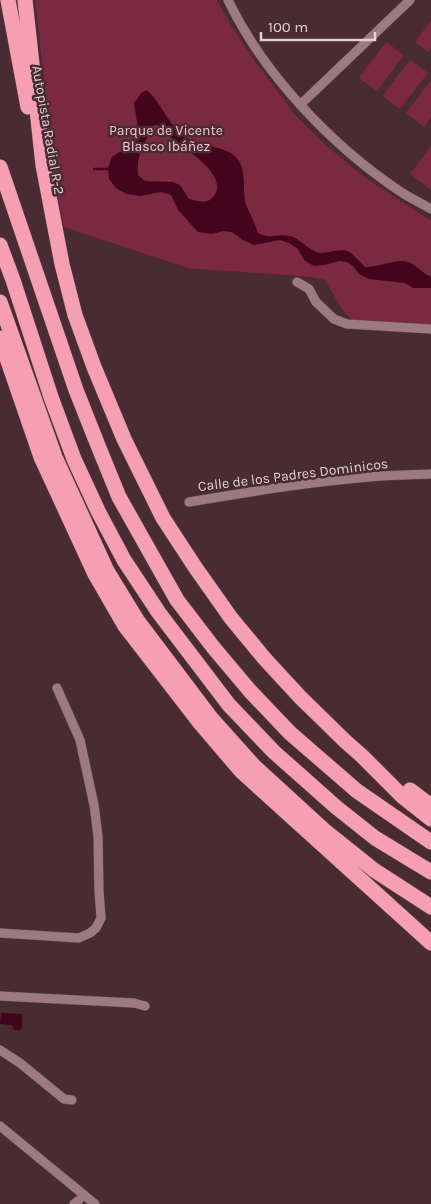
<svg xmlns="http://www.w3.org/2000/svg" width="431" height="1204" font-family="Karla,sans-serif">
	<rect width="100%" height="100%" fill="#482c32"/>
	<path fill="#7a2941" d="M 35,0 L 217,0 L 229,22 L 256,63 L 296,116 L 328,147 L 363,176 L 431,221 L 431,324 L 352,320 L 340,306 L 325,280 L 311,277 L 188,268 L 64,227 L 49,154 L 44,78 Z
		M 431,20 L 431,48 L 428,52 L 415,42 Z
		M 386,42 L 404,55 L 377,91 L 359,78 Z
		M 410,60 L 428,73 L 400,109 L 382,96 Z
		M 431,80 L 431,117 L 424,127 L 406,113 Z
		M 431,146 L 431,190 L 410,174 Z"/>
	<path fill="#43051c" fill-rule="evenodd" d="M 147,90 C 161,103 168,123 182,135 C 191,143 217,146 229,152 C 250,163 241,189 246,205 C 250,214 255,223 258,233 C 272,240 276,233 289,236 C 300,238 306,248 316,252 C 327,256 341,245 351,253 C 356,257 360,262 365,267 C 378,267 392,260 404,261 C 414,262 422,273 431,277 L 431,288 L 413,288 L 405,283 L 369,279 L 359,274 L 353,266 L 347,262 L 339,261 L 324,265 L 314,266 L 305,261 L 298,249 L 289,243 L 280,240 L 254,245 L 243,240 L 232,232 L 223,231 L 212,234 L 198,232 L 178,210 L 171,195 L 161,192 L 141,196 L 126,194 L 116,188 L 109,179 L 108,168 L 112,157 L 118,153 L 123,151 L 133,142 L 138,128 L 134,103 L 142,92 ZM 158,125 C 163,131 169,136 175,141 C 188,151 229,176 214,196 C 207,205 198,201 189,199 L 180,185 L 173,182 L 145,181 L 138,175 C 137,162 139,154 145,142 C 148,136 151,133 152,126 Z
		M 1,1013 L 22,1014 L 22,1027 L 20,1030 L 14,1030 L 12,1025 L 0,1024 Z"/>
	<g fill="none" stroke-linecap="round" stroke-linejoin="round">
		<path stroke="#43051c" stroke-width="2.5" d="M 94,169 L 110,169"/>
		<g stroke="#60484e" stroke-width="10">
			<path id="minor" d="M 228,0 C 264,75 332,146 401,192 C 410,198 421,203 431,209
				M 300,105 L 410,0
				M 297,282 L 309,289 L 316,302 L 334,319 L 347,324 L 431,329
				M 189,502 C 249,492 309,482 369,477 C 390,475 410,475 431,474
				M 0,933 L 79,938 L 90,933 L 96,928 L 101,918 L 99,891 L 98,836 L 94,805 L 80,740 L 57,688
				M 0,996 L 134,1003 L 145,1006
				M 0,1050 L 20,1063 L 64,1099 L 72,1100
				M 0,1126 L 95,1204
				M 74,1204 L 79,1200"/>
		</g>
		<g stroke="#60484e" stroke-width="16">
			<path id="motorway" d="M 8,0 L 28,107
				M 25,0 L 43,165 L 62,264 L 75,315 L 94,367 L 124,439 L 163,518 L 195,567 L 231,618 L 264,658 L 300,697 L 345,741 L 362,756 L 402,796 L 431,819
				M 0,167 L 76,390 L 97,443 L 119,497 L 177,600 L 213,647 L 250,691 L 290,733 L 357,791 L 431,842
				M 0,245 L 13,280 L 51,397 L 74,459 L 98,511 L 124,560 L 159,613 L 229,705 L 274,752 L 336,807 L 375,838 L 431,872
				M 0,302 L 55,457 L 107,571 L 137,620 L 211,718 L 254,766 L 324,830 L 374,870 L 431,907
				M 0,338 L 41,457 L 95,574 L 125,626 L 200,723 L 241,771 L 431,943
				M 410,790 L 431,806"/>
		</g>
		<use href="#minor" stroke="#9c7a80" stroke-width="9"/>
		<use href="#motorway" stroke="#f69fb2" stroke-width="15"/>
	</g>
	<g text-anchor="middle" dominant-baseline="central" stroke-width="5" stroke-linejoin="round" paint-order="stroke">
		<g font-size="14" fill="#e3d0d3" stroke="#482c32">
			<text transform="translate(48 130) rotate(80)">Autopista Radial R-2</text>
			<text transform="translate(293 475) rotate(-7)">Calle de los Padres Dominicos</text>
		</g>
		<g font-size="14" fill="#f8c6d0" stroke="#482c32">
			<text x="166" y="130">Parque de Vicente<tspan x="166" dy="16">Blasco Ibáñez</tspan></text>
		</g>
	</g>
	<path d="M261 32v8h114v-8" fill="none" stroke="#e3d0d3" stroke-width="2.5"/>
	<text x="268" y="32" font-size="15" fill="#e3d0d3" stroke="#482c32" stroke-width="4" paint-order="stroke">100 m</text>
</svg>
